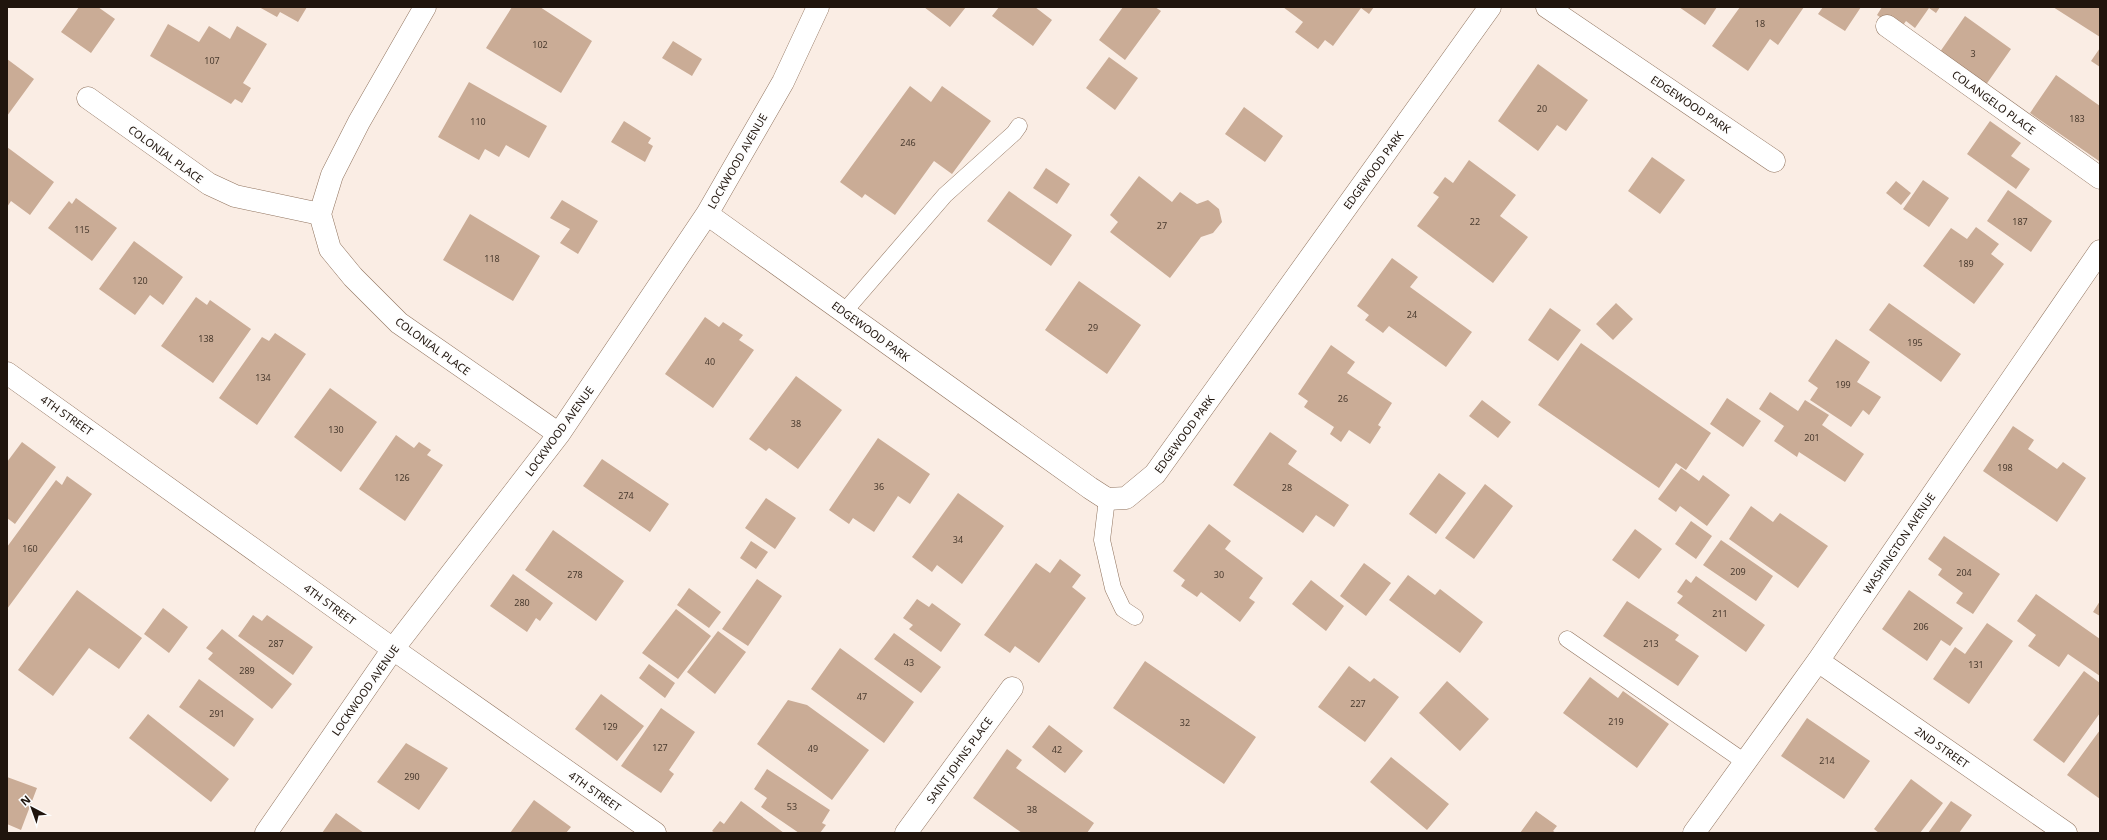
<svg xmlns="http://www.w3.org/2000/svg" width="2107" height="840" font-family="'Noto Sans',sans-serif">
	<rect width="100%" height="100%" fill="#faede4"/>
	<path fill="#caac96" d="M 79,7 L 98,7 L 115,19 L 91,53 L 61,32 Z
		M 259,7 L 307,7 L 298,22 L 280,12 L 277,17 Z
		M 512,7 L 540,7 L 592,41 L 561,93 L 486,48 Z
		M 924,7 L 966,7 L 950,27 Z
		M 999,7 L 1035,7 L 1052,20 L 1033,46 L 992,16 Z
		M 1123,7 L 1155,7 L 1161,11 L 1125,60 L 1099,40 Z
		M 1283,7 L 1374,7 L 1369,14 L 1361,8 L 1333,46 L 1325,40 L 1318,49 L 1295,32 L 1303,22 Z
		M 1679,7 L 1717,7 L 1705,25 Z
		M 1740,7 L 1804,7 L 1778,45 L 1770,39 L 1748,71 L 1712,46 Z
		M 1823,7 L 1861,7 L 1845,31 L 1818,14 Z
		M 1882,7 L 1940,7 L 1936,13 L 1929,8 L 1915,28 L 1906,21 L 1899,31 L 1877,15 Z
		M 2053,7 L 2100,7 L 2100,37 Z
		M 1965,16 L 2011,49 L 1983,89 L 1935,59 Z
		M 168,24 L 199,42 L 209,26 L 230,39 L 237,26 L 267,44 L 243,83 L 251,88 L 242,103 L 235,99 L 231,104 L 150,56 Z
		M 673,41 L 702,59 L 692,76 L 662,58 Z
		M 2100,48 L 2100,67 L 2091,61 Z
		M 1109,57 L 1138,78 L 1115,110 L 1086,88 Z
		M 7,59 L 34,79 L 7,116 Z
		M 1538,64 L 1588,100 L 1566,131 L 1557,125 L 1538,151 L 1498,121 Z
		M 2056,75 L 2100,106 L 2099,161 L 2030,113 Z
		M 469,82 L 547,126 L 529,158 L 506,145 L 499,157 L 485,149 L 479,160 L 438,137 Z
		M 910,86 L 931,102 L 942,86 L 991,121 L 952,174 L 934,161 L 895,215 L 865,194 L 862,198 L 840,182 Z
		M 1244,107 L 1283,136 L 1265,162 L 1225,134 Z
		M 624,121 L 651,138 L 648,143 L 653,146 L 645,162 L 611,142 Z
		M 1990,121 L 2021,143 L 2011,156 L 2030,169 L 2016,189 L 1967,154 Z
		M 7,147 L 54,182 L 30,215 L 11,201 L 7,207 Z
		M 1652,157 L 1685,180 L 1660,214 L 1628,191 Z
		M 1469,160 L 1516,195 L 1500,216 L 1528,237 L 1493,283 L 1417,226 L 1439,197 L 1433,193 L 1445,177 L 1453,183 Z
		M 1046,168 L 1070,184 L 1057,204 L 1033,188 Z
		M 1139,176 L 1172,202 L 1180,192 L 1197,204 L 1208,200 L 1219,209 L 1222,222 L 1213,233 L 1201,237 L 1170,278 L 1110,232 L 1118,222 L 1110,215 Z
		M 1923,180 L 1949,198 L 1929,227 L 1903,209 Z
		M 1896,181 L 1911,193 L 1901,205 L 1886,193 Z
		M 2008,190 L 2052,221 L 2031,252 L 1987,221 Z
		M 1009,191 L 1072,235 L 1051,266 L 987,221 Z
		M 76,198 L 117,228 L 92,261 L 48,228 L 69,201 L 72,204 Z
		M 562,200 L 598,221 L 578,254 L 560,243 L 570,229 L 550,218 Z
		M 470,214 L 540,256 L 513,301 L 443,260 Z
		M 1976,227 L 1999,244 L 1991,254 L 2004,264 L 1974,304 L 1923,266 L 1951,228 L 1967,239 Z
		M 134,241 L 183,277 L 163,305 L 150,295 L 135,315 L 99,289 Z
		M 1392,258 L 1418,277 L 1410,287 L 1472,332 L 1446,367 L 1389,326 L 1383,333 L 1365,320 L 1369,315 L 1357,306 Z
		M 1079,281 L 1141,325 L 1107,374 L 1045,330 Z
		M 196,297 L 207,305 L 210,300 L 251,329 L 213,383 L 161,346 Z
		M 1616,303 L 1633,319 L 1613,340 L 1596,324 Z
		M 1889,303 L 1961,354 L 1941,382 L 1869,330 Z
		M 1550,308 L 1581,330 L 1558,361 L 1528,340 Z
		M 705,317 L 719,327 L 723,322 L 743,335 L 739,340 L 754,350 L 713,408 L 665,374 Z
		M 275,333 L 306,354 L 257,425 L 219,398 L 262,337 L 269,341 Z
		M 1836,339 L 1870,362 L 1857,382 L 1881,397 L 1869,415 L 1863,410 L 1851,427 L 1810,400 L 1818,388 L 1808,381 Z
		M 1581,343 L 1711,433 L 1686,470 L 1676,463 L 1659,488 L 1538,405 Z
		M 1331,345 L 1355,362 L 1347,373 L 1392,403 L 1378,425 L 1381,427 L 1370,444 L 1349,430 L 1341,442 L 1330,434 L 1334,427 L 1304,407 L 1308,401 L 1298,394 Z
		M 796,376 L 842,410 L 798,469 L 769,448 L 766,451 L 749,439 Z
		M 330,388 L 377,422 L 341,472 L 294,437 Z
		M 1770,392 L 1798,411 L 1805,400 L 1829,415 L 1822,425 L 1864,454 L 1845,482 L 1799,452 L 1797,457 L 1774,441 L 1784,426 L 1759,409 Z
		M 1727,398 L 1761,421 L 1743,447 L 1710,424 Z
		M 1482,400 L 1511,422 L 1498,438 L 1469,416 Z
		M 2013,426 L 2034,440 L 2028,449 L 2057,469 L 2063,462 L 2086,478 L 2057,522 L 1983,471 Z
		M 1270,432 L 1297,451 L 1288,464 L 1349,505 L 1334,527 L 1316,515 L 1303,533 L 1233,485 Z
		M 396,435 L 414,448 L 419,442 L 431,450 L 427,455 L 443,465 L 405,521 L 359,489 Z
		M 878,438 L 930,474 L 910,504 L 898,496 L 874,532 L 853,518 L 849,524 L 829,510 Z
		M 22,442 L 56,467 L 15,524 L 7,518 L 7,462 Z
		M 602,459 L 669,504 L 650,532 L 583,486 Z
		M 1681,468 L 1699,481 L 1703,475 L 1730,495 L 1707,526 L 1680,506 L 1676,512 L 1658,499 Z
		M 1439,473 L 1466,493 L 1436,534 L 1409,514 Z
		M 67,476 L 92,494 L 7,609 L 7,547 L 56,480 L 62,485 Z
		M 1485,484 L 1513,506 L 1474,559 L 1445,538 Z
		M 958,493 L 1004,526 L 962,584 L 937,565 L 932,572 L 912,557 Z
		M 766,498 L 796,518 L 775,549 L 745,528 Z
		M 1751,506 L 1773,522 L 1780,513 L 1828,546 L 1798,588 L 1729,539 Z
		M 1691,521 L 1712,536 L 1696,559 L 1675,544 Z
		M 1209,524 L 1231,541 L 1225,549 L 1263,578 L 1249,598 L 1255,602 L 1240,622 L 1201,592 L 1197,597 L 1181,586 L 1185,580 L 1173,571 Z
		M 1635,529 L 1662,549 L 1639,579 L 1612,560 Z
		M 553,530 L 624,581 L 596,621 L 525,570 Z
		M 1944,536 L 2000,574 L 1973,614 L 1956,603 L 1963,593 L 1938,575 L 1942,569 L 1928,559 Z
		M 1721,540 L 1773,576 L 1756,601 L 1703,565 Z
		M 751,541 L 768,552 L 756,569 L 740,558 Z
		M 1060,559 L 1081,575 L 1072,587 L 1086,598 L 1039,663 L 1015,646 L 1010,653 L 984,635 L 1036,563 L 1050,573 Z
		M 1364,563 L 1391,583 L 1366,616 L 1340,596 Z
		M 513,574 L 553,603 L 540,621 L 536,618 L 527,632 L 490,606 Z
		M 1408,575 L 1435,595 L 1440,589 L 1483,622 L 1460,653 L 1389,600 Z
		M 1696,576 L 1765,625 L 1746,652 L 1677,603 L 1683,596 L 1677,592 L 1686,579 L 1691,583 Z
		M 757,579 L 782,596 L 748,646 L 722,629 Z
		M 1311,580 L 1344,606 L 1326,631 L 1292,604 Z
		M 689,588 L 721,612 L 709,628 L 677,605 Z
		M 77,590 L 142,638 L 119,669 L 89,648 L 53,696 L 18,670 Z
		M 1909,590 L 1963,628 L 1950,646 L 1941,640 L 1927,661 L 1882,629 Z
		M 2036,594 L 2100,639 L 2100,676 L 2068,654 L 2059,667 L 2028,646 L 2036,635 L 2017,621 Z
		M 917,599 L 929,607 L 932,603 L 961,624 L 941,652 L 909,629 L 913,625 L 903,618 Z
		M 1627,601 L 1679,635 L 1675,640 L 1699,656 L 1678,686 L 1603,636 Z
		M 2100,601 L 2100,616 L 2093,612 Z
		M 163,608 L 188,627 L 169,653 L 144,634 Z
		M 676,609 L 711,636 L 678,679 L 642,653 Z
		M 253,615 L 262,621 L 267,615 L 313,647 L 293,675 L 238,636 Z
		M 1987,623 L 2013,641 L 1969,704 L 1933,679 L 1955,647 L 1965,654 Z
		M 222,629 L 292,684 L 272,709 L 208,659 L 213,653 L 206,648 Z
		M 718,631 L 746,652 L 715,694 L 687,672 Z
		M 894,633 L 941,667 L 921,693 L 874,659 Z
		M 840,648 L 914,702 L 884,743 L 811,689 Z
		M 1145,661 L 1256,737 L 1224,784 L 1113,708 Z
		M 649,664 L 675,683 L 665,698 L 639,678 Z
		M 1349,666 L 1370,682 L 1374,678 L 1399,697 L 1365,742 L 1318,707 Z
		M 2084,671 L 2100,683 L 2100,713 L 2064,763 L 2033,740 Z
		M 1590,677 L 1618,698 L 1623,691 L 1669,724 L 1637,768 L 1563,713 Z
		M 199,679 L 254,719 L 234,747 L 179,707 Z
		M 1447,681 L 1489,719 L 1460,751 L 1419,713 Z
		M 601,694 L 644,726 L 617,761 L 575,729 Z
		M 788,700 L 807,705 L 869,750 L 832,800 L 757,744 Z
		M 661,708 L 695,732 L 669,770 L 674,774 L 661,793 L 621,766 Z
		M 148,714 L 229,779 L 211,802 L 129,738 Z
		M 1807,718 L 1870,761 L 1844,799 L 1781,756 Z
		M 1049,725 L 1083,751 L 1065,773 L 1032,747 Z
		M 2100,730 L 2100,799 L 2067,775 Z
		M 406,743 L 448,768 L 419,810 L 377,782 Z
		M 1007,749 L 1022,760 L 1016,768 L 1094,823 L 1087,833 L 1022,833 L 973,798 Z
		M 1391,757 L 1449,804 L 1427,830 L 1370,782 Z
		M 767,769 L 830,810 L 822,823 L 826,825 L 820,833 L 799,833 L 761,807 L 767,798 L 754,789 Z
		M 7,777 L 37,788 L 21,830 L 7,824 Z
		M 1911,779 L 1943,803 L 1920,833 L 1879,833 L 1874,829 Z
		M 534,800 L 571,827 L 566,833 L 510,833 Z
		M 741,801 L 784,833 L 715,833 L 712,831 L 720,821 L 724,824 Z
		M 1951,801 L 1972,815 L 1959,833 L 1928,833 Z
		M 1536,811 L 1557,826 L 1553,831 L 1556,833 L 1520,833 Z
		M 336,813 L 364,833 L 322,833 Z"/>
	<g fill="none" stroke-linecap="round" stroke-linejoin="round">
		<g stroke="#91745f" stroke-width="17">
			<path id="service" d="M 844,312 L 945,195 L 1014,133 L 1019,126
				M 1107,499 L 1102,540 L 1113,588 L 1123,609 L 1135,617
				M 1567,639 L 1745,762"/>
		</g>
		<g stroke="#91745f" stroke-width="23">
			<path id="minor" d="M 425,7 L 359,122 L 332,175 L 320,214 L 330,249 L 353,277 L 399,323 L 559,434
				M 1547,7 L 1774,161
				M 1887,26 L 2100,178
				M 88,98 L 209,184 L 235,196 L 320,214
				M 707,214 L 1090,488 L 1107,499 L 1126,498 L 1155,474 L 1490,7
				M 7,373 L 393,649 L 655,833
				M 266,833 L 393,649 L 559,434 L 707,214 L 783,82 L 818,7
				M 906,833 L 1012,688"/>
		</g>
		<g stroke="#91745f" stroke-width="23">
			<path id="tertiary" d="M 1818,661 L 2066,833
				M 1694,833 L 1818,661 L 2100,251"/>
		</g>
		<use href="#service" stroke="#fff" stroke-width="16"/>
		<use href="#minor" stroke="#fff" stroke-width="22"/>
		<use href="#tertiary" stroke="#fff" stroke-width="22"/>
	</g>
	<g text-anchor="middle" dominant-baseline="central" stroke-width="3" stroke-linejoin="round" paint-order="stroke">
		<g font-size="9" fill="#4a3b2f">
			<text x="1760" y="23">18</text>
			<text x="540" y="44">102</text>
			<text x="1973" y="53">3</text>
			<text x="212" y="60">107</text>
			<text x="1542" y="108">20</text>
			<text x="2077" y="118">183</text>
			<text x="478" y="121">110</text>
			<text x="908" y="142">246</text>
			<text x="1475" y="221">22</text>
			<text x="2020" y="221">187</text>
			<text x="1162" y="225">27</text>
			<text x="82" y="229">115</text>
			<text x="492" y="258">118</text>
			<text x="1966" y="263">189</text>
			<text x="140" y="280">120</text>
			<text x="1412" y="314">24</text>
			<text x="1093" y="327">29</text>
			<text x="206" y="338">138</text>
			<text x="1915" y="342">195</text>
			<text x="710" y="361">40</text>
			<text x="263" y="377">134</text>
			<text x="1843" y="384">199</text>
			<text x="1343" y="398">26</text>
			<text x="796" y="423">38</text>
			<text x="336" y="429">130</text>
			<text x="1812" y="437">201</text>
			<text x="2005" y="467">198</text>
			<text x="402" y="477">126</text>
			<text x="879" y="486">36</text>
			<text x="1287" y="487">28</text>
			<text x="626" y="495">274</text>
			<text x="958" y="539">34</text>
			<text x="30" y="548">160</text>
			<text x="1738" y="571">209</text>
			<text x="1964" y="572">204</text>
			<text x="575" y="574">278</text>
			<text x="1219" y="574">30</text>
			<text x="522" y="602">280</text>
			<text x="1720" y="613">211</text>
			<text x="1921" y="626">206</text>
			<text x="276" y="643">287</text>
			<text x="1651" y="643">213</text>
			<text x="909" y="662">43</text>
			<text x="1976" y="664">131</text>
			<text x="247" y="670">289</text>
			<text x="862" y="696">47</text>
			<text x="1358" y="703">227</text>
			<text x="217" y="713">291</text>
			<text x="1616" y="721">219</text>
			<text x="1185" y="722">32</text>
			<text x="610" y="726">129</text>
			<text x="660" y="747">127</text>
			<text x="813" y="748">49</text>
			<text x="1057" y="749">42</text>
			<text x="1827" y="760">214</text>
			<text x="412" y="776">290</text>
			<text x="792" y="806">53</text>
			<text x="1032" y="809">38</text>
		</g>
		<g font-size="11" fill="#20150d" stroke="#fdfdfd">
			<text transform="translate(1994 102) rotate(36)">COLANGELO PLACE</text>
			<text transform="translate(1691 104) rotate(34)">EDGEWOOD PARK</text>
			<text transform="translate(166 154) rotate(36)">COLONIAL PLACE</text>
			<text transform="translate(737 161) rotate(-60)">LOCKWOOD AVENUE</text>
			<text transform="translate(1373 170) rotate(-54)">EDGEWOOD PARK</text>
			<text transform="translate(871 331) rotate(36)">EDGEWOOD PARK</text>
			<text transform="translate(433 346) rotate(36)">COLONIAL PLACE</text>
			<text transform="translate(67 415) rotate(35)">4TH STREET</text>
			<text transform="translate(559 431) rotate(-54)">LOCKWOOD AVENUE</text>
			<text transform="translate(1184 434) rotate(-54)">EDGEWOOD PARK</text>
			<text transform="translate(1899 543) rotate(-56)">WASHINGTON AVENUE</text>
			<text transform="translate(330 604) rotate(36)">4TH STREET</text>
			<text transform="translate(365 690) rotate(-55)">LOCKWOOD AVENUE</text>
			<text transform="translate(1942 747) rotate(35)">2ND STREET</text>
			<text transform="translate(959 760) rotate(-54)">SAINT JOHNS PLACE</text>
			<text transform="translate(595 791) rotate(35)">4TH STREET</text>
		</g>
	</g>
	<rect width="2107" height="840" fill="none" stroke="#20150d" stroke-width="16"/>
	<g transform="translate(32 808) rotate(319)" stroke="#fdfdfd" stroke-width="3" paint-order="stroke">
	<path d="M0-3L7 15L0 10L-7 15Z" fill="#20150d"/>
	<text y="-6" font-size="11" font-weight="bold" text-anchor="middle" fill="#20150d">N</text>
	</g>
</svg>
